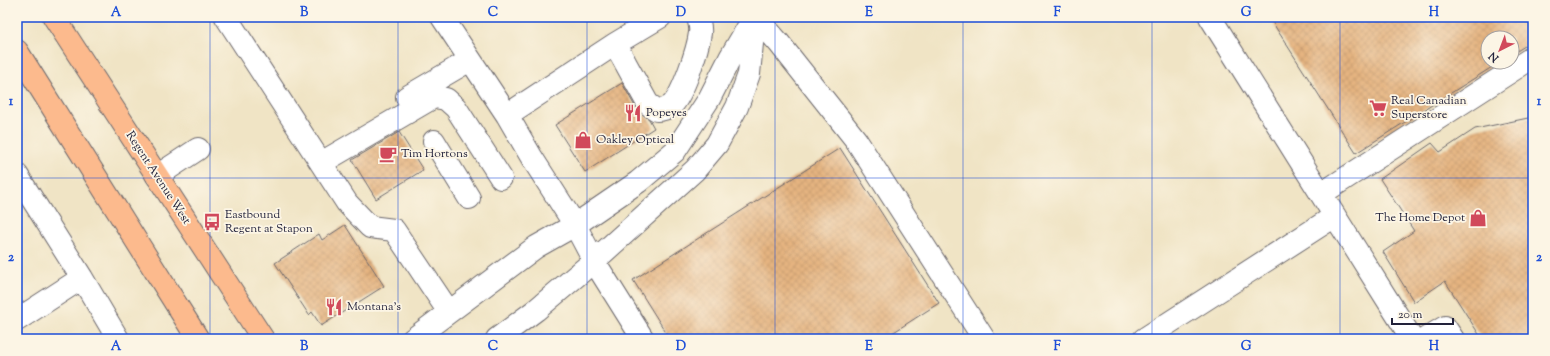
<svg xmlns="http://www.w3.org/2000/svg" width="1550" height="356" font-family="'Sorts Mill Goudy',serif">
	<defs>
		<pattern id="building-cross-hatch" width="8" height="8" patternUnits="userSpaceOnUse"><rect width="8" height="8" fill="#e5b480"/><path d="M0 0l8 8M0 8l8-8" fill="none" stroke="#c49a70"/></pattern>
	</defs>
	<rect width="100%" height="100%" fill="#fcf5e5"/>
	<filter id="ink" filterUnits="userSpaceOnUse"><feTurbulence type="fractalNoise" baseFrequency=".025" numOctaves="2"/><feDisplacementMap in="SourceGraphic" scale="8" xChannelSelector="R" yChannelSelector="G"/><feConvolveMatrix kernelMatrix="1 2 1 2 8 2 1 2 1" color-interpolation-filters="sRGB"/></filter>
	<filter id="wash" filterUnits="userSpaceOnUse"><feTurbulence type="fractalNoise" baseFrequency=".012" numOctaves="4" result="noise"/><feDisplacementMap in="SourceGraphic" scale="16" xChannelSelector="R" yChannelSelector="G"/><feGaussianBlur stdDeviation="0.9" result="paint"/><feColorMatrix in="noise" values="0 0 0 0 0 0 0 0 0 0 0 0 0 0 0 0 0 1.4 0 .05"/><feComposite in="paint" operator="in"/></filter>
	<g filter="url(#wash)">
		<rect width="100%" height="100%" fill="#f0e4c5"/>
		<g id="blocks">
			<path fill="url(#building-cross-hatch)" d="M 1269,17 L 1533,17 L 1533,41 L 1512,54 L 1512,38 L 1488,38 L 1488,62 L 1500,62 L 1356,153 Z
				M 622,83 L 637,110 L 649,119 L 654,128 L 585,172 L 555,125 Z
				M 1533,117 L 1533,339 L 1482,339 L 1445,281 L 1414,302 L 1383,252 L 1414,231 L 1380,179 L 1432,143 L 1440,152 L 1475,129 Z
				M 399,132 L 423,170 L 376,199 L 352,160 Z
				M 840,148 L 939,303 L 883,339 L 670,339 L 633,280 Z
				M 345,225 L 384,286 L 321,326 L 312,312 L 309,315 L 275,263 L 319,234 L 322,240 Z"/>
		</g>
	</g>
	<g filter="url(#ink)">
		<use href="#blocks" fill-opacity="0" stroke="#6a666b" stroke-width="1"/>
		<g fill="none" stroke-linecap="round" stroke-linejoin="round">
			<g stroke="#6a666b" stroke-width="24">
				<path id="minor" d="M 226,17 L 347,203 L 370,227 L 394,230 L 449,312
					M 442,17 L 507,115 L 532,158 L 575,225 L 594,261 L 643,339
					M 756,17 L 779,43 L 856,140 L 984,339
					M 1210,17 L 1412,339
					M 615,44 L 648,104 L 657,110 C 663,110 667,109 672,105 C 683,94 698,49 700,33 C 701,28 699,22 698,17
					M 407,97 L 470,60
					M 507,115 L 615,44 L 660,17
					M 434,141 L 469,198
					M 321,163 L 434,97 L 446,99 L 456,108 L 501,178
					M 17,175 L 82,278 L 118,339
					M 157,176 L 198,149
					M 1321,194 L 1533,57
					M 17,320 L 82,278
					M 413,339 L 536,247 L 575,225 L 638,182 L 675,151 L 709,99 L 731,56 L 754,17
					M 497,339 L 536,310 L 594,261 L 695,170 L 717,144 L 737,107 L 749,74 L 754,23
					M 1144,339 L 1335,216
					M 1425,339 L 1445,327 L 1453,339"/>
			</g>
			<g stroke="#6a666b" stroke-width="24">
				<path id="major" d="M 54,17 L 263,339
					M 17,51 L 198,339"/>
			</g>
			<use href="#minor" stroke="#fff" stroke-width="22"/>
			<use href="#major" stroke="#fcba8d" stroke-width="22"/>
		</g>
	</g>
	<path fill="none" stroke="#1d4ed8" stroke-width="1" stroke-opacity="0.55" d="M 210,17 L 210,339M 398,17 L 398,339M 587,17 L 587,339M 775,17 L 775,339M 963,17 L 963,339M 1152,17 L 1152,339M 1340,17 L 1340,339M 17,178 L 1533,178"/>
	<defs>
		<g id="supermarket-bare" transform="scale(1.38)"><path d="M-6-5.5h2.5l.6 2H6L4.5 2H-2.5L-4.4-4H-6ZM-1.5 3.2a1.3 1.3 0 1 0 .1 0ZM3 3.2a1.3 1.3 0 1 0 .1 0Z" fill="#d1495b" stroke="#fcf5e5" stroke-width="2.5" paint-order="stroke"/></g>
		<g id="restaurant-bare" transform="scale(1.38)"><path d="M-5-6h1v4h1v-4h1v4h1v-4h1v5L-1.5 .5V6h-2V.5L-5-1ZM5-6V6H3V1.5H1.5Q1.5-4 5-6Z" fill="#d1495b" stroke="#fcf5e5" stroke-width="2.5" paint-order="stroke"/></g>
		<g id="shop-bare" transform="scale(1.38)"><path d="M-5-2.5h2.3a2.7 3.5 0 0 1 5.4 0H5L5.5 6h-11ZM-1.5-2.5h3a1.5 2.3 0 0 0-3 0Z" fill="#d1495b" stroke="#fcf5e5" stroke-width="2.5" paint-order="stroke"/></g>
		<g id="cafe-bare" transform="scale(1.38)"><path d="M-5.5-4.5H6V0H3Q3 3.5 0 3.5H-2.5Q-5.5 3.5-5.5 0ZM3-3.2v2h1.7v-2ZM-6 4.5H4V6H-6Z" fill="#d1495b" stroke="#fcf5e5" stroke-width="2.5" paint-order="stroke"/></g>
		<g id="bus-bare" transform="scale(1.38)"><path d="M-5-6H5V4H4V6H2V4H-2V6H-4V4H-5ZM-3.5-4V0h7V-4ZM-3.5 1.2v1.5H-2V1.2ZM2 1.2v1.5H3.5V1.2Z" fill="#d1495b" stroke="#fcf5e5" stroke-width="2.5" paint-order="stroke"/></g>
	</defs>
	<g fill-rule="evenodd">
		<use href="#supermarket-bare" x="1378" y="108"/>
		<use href="#restaurant-bare" x="633" y="113"/>
		<use href="#shop-bare" x="583" y="140"/>
		<use href="#cafe-bare" x="388" y="154"/>
		<use href="#shop-bare" x="1478" y="218"/>
		<use href="#bus-bare" x="212" y="222"/>
		<use href="#restaurant-bare" x="334" y="307"/>
	</g>
	<g text-anchor="middle" dominant-baseline="central" stroke-width="3.5" stroke-linejoin="round" paint-order="stroke">
		<g font-size="12" fill="#22223b" stroke="#fcf5e5" text-anchor="start">
			<text x="1391" y="101">Real Canadian<tspan x="1391" dy="14">Superstore</tspan></text>
			<text x="646" y="113">Popeyes</text>
			<text x="596" y="140">Oakley Optical</text>
			<text x="401" y="154">Tim Hortons</text>
			<text x="225" y="215">Eastbound<tspan x="225" dy="14">Regent at Stapon</tspan></text>
			<text x="1465" y="218" text-anchor="end">The Home Depot</text>
			<text x="347" y="307">Montana's</text>
		</g>
		<g font-size="12" fill="#22223b" stroke="#fcf5e5">
			<text transform="translate(158 178) rotate(57)">Regent Avenue West</text>
		</g>
	</g>
	<rect width="1550" height="356" fill="none" stroke="#fcf5e5" stroke-width="44"/>
	<g transform="translate(1500 50) rotate(222)"><circle r="19" fill="#fcf5e5" stroke="#a5a1a1"/>
	<path d="M0-3L7 15L0 10L-7 15Z" fill="#d1495b"/>
	<text y="-6" font-size="11" font-weight="bold" text-anchor="middle" fill="#22223b">N</text>
	</g>
	<path d="M1392 318v6h61v-6" fill="none" stroke="#22223b" stroke-width="2"/>
	<text x="1398" y="318" font-size="12" fill="#22223b" stroke="#fcf5e5" stroke-width="3" paint-order="stroke">20 m</text>
	<rect x="22" y="22" width="1506" height="312" fill="none" stroke="#1d4ed8" stroke-width="1.5"/>
	<g font-size="13" text-anchor="middle" font-weight="bold" fill="#1d4ed8">
		<text x="116" y="16">A</text>
		<text x="304" y="16">B</text>
		<text x="493" y="16">C</text>
		<text x="681" y="16">D</text>
		<text x="869" y="16">E</text>
		<text x="1057" y="16">F</text>
		<text x="1246" y="16">G</text>
		<text x="1434" y="16">H</text>
		<text x="11" y="105">1</text>
		<text x="1539" y="105">1</text>
		<text x="11" y="261">2</text>
		<text x="1539" y="261">2</text>
		<text x="116" y="350">A</text>
		<text x="304" y="350">B</text>
		<text x="493" y="350">C</text>
		<text x="681" y="350">D</text>
		<text x="869" y="350">E</text>
		<text x="1057" y="350">F</text>
		<text x="1246" y="350">G</text>
		<text x="1434" y="350">H</text>
	</g>
</svg>
